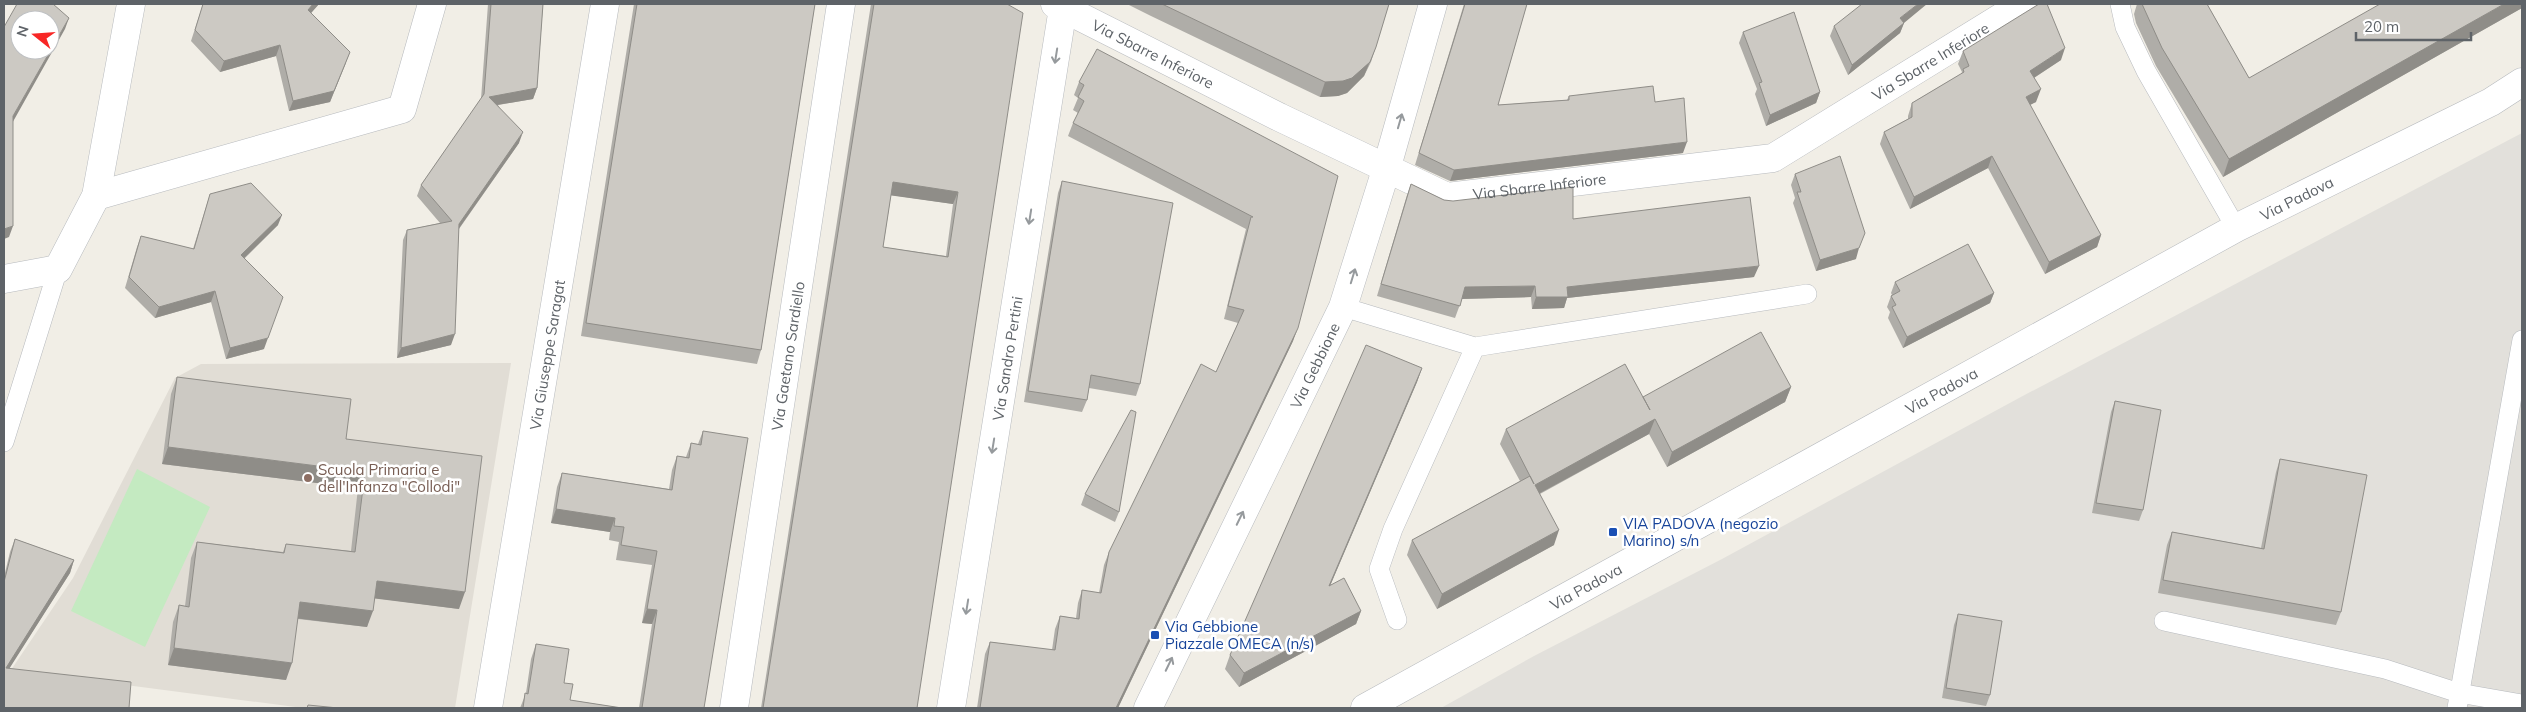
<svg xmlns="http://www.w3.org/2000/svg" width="2526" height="712" font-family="Mulish,sans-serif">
	<rect width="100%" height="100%" fill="#f1eee6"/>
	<path fill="#e2e0db" d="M 2522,133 L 2522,708 L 1441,708 L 1534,656 L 1722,559 L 2019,398 Z"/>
	<path fill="#e1ddd5" d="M 511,363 L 455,708 L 303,708 L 11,670 L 73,578 L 175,378 L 201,364 Z"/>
	<path fill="#c4eac1" d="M 137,469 L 210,507 L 145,647 L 71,611 Z"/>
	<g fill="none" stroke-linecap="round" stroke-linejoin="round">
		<g stroke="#b7babe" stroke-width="20">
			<path id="service" d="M 2120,4 L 2125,27 L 2146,71 L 2236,228
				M 1343,307 L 1475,347 L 1807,294
				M 4,442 L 58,269
				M 1397,620 L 1379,569 L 1393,529 L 1475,347
				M 2164,621 L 2385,669 L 2459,693 L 2522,704
				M 2457,708 L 2522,340"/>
		</g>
		<g stroke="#b7babe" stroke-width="29">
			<g id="minor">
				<path id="s1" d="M 1055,4 L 1279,117 L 1447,197 L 1773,158 L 2023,4"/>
				<path d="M 96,196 L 402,109 L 432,4"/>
				<path d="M 4,279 L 58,269 L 96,196 L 131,4"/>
				<path id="s2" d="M 488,708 L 605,4"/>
				<path id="s3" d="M 734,708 L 841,4"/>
				<path id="s4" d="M 951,708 L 1063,8"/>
			</g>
		</g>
		<g stroke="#b7babe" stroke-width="29">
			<g id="tertiary">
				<path id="s5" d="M 1148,708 L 1343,307 L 1386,170 L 1433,4"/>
				<path id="s6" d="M 1365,708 L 2236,228 L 2491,102 L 2522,82"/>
			</g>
		</g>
		<use href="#service" stroke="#fff" stroke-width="19"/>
		<use href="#minor" stroke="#fff" stroke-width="28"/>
		<use href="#tertiary" stroke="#fff" stroke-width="28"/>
	</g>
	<path fill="#afada8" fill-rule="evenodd" d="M 203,4 L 319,4 L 311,13 L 346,63 L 330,102 L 289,111 L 276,56 L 220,72 L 191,41 Z
		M 488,4 L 543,4 L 537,88 L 533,99 L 498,105 L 519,143 L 459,229 L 451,345 L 397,358 L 403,240 L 407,230 L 440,223 L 417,196 L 421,185 L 481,99 Z
		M 634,4 L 815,4 L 761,350 L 757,364 L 581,336 Z
		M 871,4 L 1007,4 L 917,708 L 761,708 ZM 891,195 L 953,204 L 946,256 L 883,247 Z
		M 1127,4 L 1389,4 L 1371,62 L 1364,76 L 1347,93 L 1338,96 L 1320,97 L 1151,16 Z
		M 1464,4 L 1527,4 L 1498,105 L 1567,100 L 1569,96 L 1655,102 L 1683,153 L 1450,181 L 1415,165 Z
		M 2137,4 L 2207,4 L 2249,78 L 2522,4 L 2522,8 L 2223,177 L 2156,66 L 2136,23 L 2134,14 Z
		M 1904,23 L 1900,33 L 1848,75 L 1830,36 L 1834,26 Z
		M 1743,32 L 1820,92 L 1816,103 L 1766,126 L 1755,94 L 1757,89 L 1739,43 Z
		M 1963,51 L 2061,60 L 2034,78 L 2036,102 L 2030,105 L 2101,235 L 2097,247 L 2045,274 L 1988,168 L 1910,209 L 1880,144 L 1884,132 L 1908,119 L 1908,116 L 1912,103 L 1961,74 L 1962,72 L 1958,64 Z
		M 1079,82 L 1338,176 L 1293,341 L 1118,708 L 977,708 L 985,654 L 990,642 L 1052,650 L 1055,629 L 1060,616 L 1076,618 L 1078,603 L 1082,590 L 1099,593 L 1104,565 L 1109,552 L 1216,372 L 1238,323 L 1224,319 L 1246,229 L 1068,136 L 1073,123 L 1078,113 L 1073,110 L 1078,98 L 1074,95 Z
		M 1795,174 L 1856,259 L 1816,271 L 1793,203 L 1795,198 L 1791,185 Z
		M 1062,181 L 1140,384 L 1136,396 L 1089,388 L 1087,400 L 1082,412 L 1024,402 L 1058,193 Z
		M 1411,184 L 1444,200 L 1573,219 L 1754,277 L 1567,298 L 1564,308 L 1532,309 L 1531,297 L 1462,299 L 1455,318 L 1377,296 L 1407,195 Z
		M 210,194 L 278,225 L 245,258 L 264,349 L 226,359 L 211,302 L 155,318 L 125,288 L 137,247 L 141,236 L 193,249 Z
		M 1895,282 L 1994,293 L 1990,303 L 1903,348 L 1888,318 L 1890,312 L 1887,307 L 1891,296 L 1892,295 L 1891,293 Z
		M 1422,368 L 1417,382 L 1330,586 L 1361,611 L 1356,624 L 1239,687 L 1225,669 L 1230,655 Z
		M 177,377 L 346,439 L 459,609 L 375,598 L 367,627 L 298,619 L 286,680 L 168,665 L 173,622 L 179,605 L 185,606 L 191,558 L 197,542 L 283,552 L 286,544 L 351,551 L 358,488 L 162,464 L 171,394 Z
		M 1791,387 L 1785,402 L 1667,467 L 1649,434 L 1540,494 L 1554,545 L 1437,609 L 1407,555 L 1412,540 L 1520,481 L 1500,444 L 1506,429 L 1643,397 Z
		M 2115,401 L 2143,510 L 2139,521 L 2092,513 L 2111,412 Z
		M 703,431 L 704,708 L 639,708 L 652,624 L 642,623 L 652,565 L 616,560 L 619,542 L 609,540 L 610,532 L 551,523 L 557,487 L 562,473 L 669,489 L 672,470 L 677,456 L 686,457 L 691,443 L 698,444 Z
		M 2280,459 L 2341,612 L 2336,625 L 2158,593 L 2167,545 L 2172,532 L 2261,548 L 2276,472 Z
		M 1085,494 L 1119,512 L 1115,522 L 1081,505 Z
		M 15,539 L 74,560 L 70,573 L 9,668 L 4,708 L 4,577 L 10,552 Z
		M 1958,614 L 1990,695 L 1986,706 L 1942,698 L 1954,625 Z
		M 536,644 L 564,683 L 570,700 L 622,708 L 520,708 L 526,693 L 531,659 Z"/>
	<path fill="#8f8d88" d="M 313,4 L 319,4 L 304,21 L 308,10 Z
		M 1918,4 L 1927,4 L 1904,23 L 1900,33 L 1848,75 L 1852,65 L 1900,18 Z
		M 2504,4 L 2522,4 L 2522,8 L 2223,177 L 2229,159 Z
		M 69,18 L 65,29 L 10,127 L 13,116 Z
		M 280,45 L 276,56 L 220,72 L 224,61 Z
		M 1376,47 L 1364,76 L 1347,93 L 1338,96 L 1320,97 L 1325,82 Z
		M 2065,48 L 2061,60 L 2026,83 L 2030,71 Z
		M 350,52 L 330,102 L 289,111 L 293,101 Z
		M 537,88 L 533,99 L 485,107 L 489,97 Z
		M 2041,89 L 2036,102 L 2021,109 L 2026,97 Z
		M 1820,92 L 1816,103 L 1766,126 L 1770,115 Z
		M 523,132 L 519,143 L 455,234 L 459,224 Z
		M 1687,142 L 1683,153 L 1450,181 L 1454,170 Z
		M 1992,156 L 1988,168 L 1910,209 L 1914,197 Z
		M 893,182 L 958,192 L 953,204 L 888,195 Z
		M 282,215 L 278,225 L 237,265 L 241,255 Z
		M 13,226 L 9,237 L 4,239 L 4,229 Z
		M 2101,235 L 2097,247 L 2045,274 L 2049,262 Z
		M 1859,248 L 1856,259 L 1816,271 L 1820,260 Z
		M 1759,266 L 1754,277 L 1567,298 L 1564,308 L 1532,309 L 1536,297 L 1567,287 Z
		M 1535,286 L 1531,297 L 1460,299 L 1465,287 Z
		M 215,291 L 211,302 L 155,318 L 159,307 Z
		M 1994,293 L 1990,303 L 1903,348 L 1907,337 Z
		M 1298,328 L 1293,341 L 1118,708 L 1116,708 Z
		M 455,334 L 451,345 L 397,358 L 401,348 Z
		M 268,338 L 264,349 L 226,359 L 230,348 Z
		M 1422,368 L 1417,382 L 1324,600 L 1329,586 Z
		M 1791,387 L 1785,402 L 1667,467 L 1672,452 Z
		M 1655,419 L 1649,434 L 1529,499 L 1535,485 Z
		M 168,447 L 365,472 L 358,488 L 162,464 Z
		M 556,509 L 615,518 L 610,532 L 551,523 Z
		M 1559,530 L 1554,545 L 1437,609 L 1442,594 Z
		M 74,560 L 70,573 L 4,677 L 6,668 Z
		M 377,581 L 465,592 L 459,609 L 371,598 Z
		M 300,602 L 373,611 L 367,627 L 294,618 Z
		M 647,609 L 657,610 L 652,624 L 642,623 Z
		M 1361,611 L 1356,624 L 1239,687 L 1244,673 Z
		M 174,648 L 292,663 L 286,680 L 168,665 Z"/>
	<path fill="#ccc9c3" stroke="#8f8d88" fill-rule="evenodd" d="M 17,4 L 53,4 L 69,18 L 13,116 L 13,226 L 4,229 L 4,114 L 5,113 L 4,112 L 4,27 ZM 20,20 L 50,20 L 50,50 L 20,50 Z
		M 203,4 L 313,4 L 308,10 L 350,52 L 334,91 L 293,101 L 280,45 L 224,61 L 195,30 Z
		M 491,4 L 543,4 L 537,88 L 489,97 L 523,132 L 459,224 L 455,334 L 401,348 L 407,230 L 452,221 L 421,185 L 484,94 Z
		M 637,4 L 815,4 L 761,350 L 586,323 Z
		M 874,4 L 1007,4 L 1023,13 L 917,708 L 763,708 ZM 893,182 L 958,192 L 948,257 L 883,247 Z
		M 1162,4 L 1389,4 L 1376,47 L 1370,62 L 1352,78 L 1343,81 L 1325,82 Z
		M 1465,4 L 1527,4 L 1498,105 L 1569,100 L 1569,96 L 1653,86 L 1655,102 L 1684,98 L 1687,142 L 1454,170 L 1419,153 Z
		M 1862,4 L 1918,4 L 1900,18 L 1904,23 L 1852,65 L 1834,26 Z
		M 2039,4 L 2047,4 L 2065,48 L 2030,71 L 2041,89 L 2026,97 L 2101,235 L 2049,262 L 1992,156 L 1914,197 L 1884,132 L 1912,117 L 1912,103 L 1964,72 L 1963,69 L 1969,66 L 1963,51 Z
		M 2142,4 L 2207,4 L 2249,78 L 2380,4 L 2504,4 L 2229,159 L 2162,48 Z
		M 1794,12 L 1820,92 L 1770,115 L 1759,83 L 1762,82 L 1743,32 Z
		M 1097,49 L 1338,176 L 1298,328 L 1116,708 L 980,708 L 990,642 L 1055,650 L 1060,616 L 1079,619 L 1082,590 L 1101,593 L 1109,552 L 1201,364 L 1216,372 L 1244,310 L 1228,306 L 1251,217 L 1253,217 L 1073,123 L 1084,101 L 1078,97 L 1084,85 L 1079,82 Z
		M 1840,156 L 1865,233 L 1859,248 L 1820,260 L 1797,192 L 1801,192 L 1795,174 Z
		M 1062,181 L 1173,203 L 1140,384 L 1091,375 L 1087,400 L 1028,391 Z
		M 251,183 L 282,215 L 241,255 L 283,297 L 268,338 L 230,348 L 215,291 L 159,307 L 129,277 L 141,236 L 194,249 L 210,194 Z
		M 1411,184 L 1444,200 L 1453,201 L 1573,187 L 1573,219 L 1750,197 L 1759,266 L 1567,287 L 1568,297 L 1536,297 L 1535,286 L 1465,287 L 1460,306 L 1381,284 Z
		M 1968,244 L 1994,293 L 1907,337 L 1892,307 L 1896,305 L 1891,296 L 1900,291 L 1895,282 Z
		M 1761,332 L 1791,387 L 1672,452 L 1655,419 L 1535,485 L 1559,530 L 1442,594 L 1412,540 L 1530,476 L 1534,484 L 1506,429 L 1625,364 L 1650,410 L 1643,397 Z
		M 1366,345 L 1422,368 L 1329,586 L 1344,578 L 1361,611 L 1244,673 L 1230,655 Z
		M 177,377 L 351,399 L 346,439 L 482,456 L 465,592 L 377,581 L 373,611 L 300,602 L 292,663 L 174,648 L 179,605 L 189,607 L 197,542 L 284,553 L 286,544 L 355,552 L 365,472 L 168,447 Z
		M 2115,401 L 2161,410 L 2143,510 L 2096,503 Z
		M 1131,410 L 1136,412 L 1119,512 L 1085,494 Z
		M 703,431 L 748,438 L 704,708 L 642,708 L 657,610 L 647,609 L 657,551 L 621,545 L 624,527 L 614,526 L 615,518 L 556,509 L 562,473 L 672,490 L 677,456 L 689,458 L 691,443 L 701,445 Z
		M 2280,459 L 2367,475 L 2341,612 L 2163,580 L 2172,532 L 2264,549 Z
		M 15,539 L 74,560 L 6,668 L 131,682 L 129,708 L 4,708 L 4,582 Z
		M 1958,614 L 2002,621 L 1990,695 L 1946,688 Z
		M 536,644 L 569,649 L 564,683 L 573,684 L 570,700 L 622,708 L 523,708 L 525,693 L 528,694 Z
		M 308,705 L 338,708 L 307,708 Z"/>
	<defs><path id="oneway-shaft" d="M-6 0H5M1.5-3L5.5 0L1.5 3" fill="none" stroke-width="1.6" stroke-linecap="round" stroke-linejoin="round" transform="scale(1.25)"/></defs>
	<g stroke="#969a9d">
		<use href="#oneway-shaft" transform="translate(1056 56) rotate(99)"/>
		<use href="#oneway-shaft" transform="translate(1400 121) rotate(-74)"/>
		<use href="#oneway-shaft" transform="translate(1030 217) rotate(99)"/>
		<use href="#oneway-shaft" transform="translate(1353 276) rotate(-73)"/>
		<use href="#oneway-shaft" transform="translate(993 446) rotate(99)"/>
		<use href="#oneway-shaft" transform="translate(1240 518) rotate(-64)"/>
		<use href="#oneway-shaft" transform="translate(967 607) rotate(99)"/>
		<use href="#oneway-shaft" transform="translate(1169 664) rotate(-64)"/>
	</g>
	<circle fill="#8d6e63" stroke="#fff" stroke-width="2" cx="308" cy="478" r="5"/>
	<g fill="#1a4fb4" stroke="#fff" stroke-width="2">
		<rect x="1608" y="527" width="10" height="10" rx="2.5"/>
		<rect x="1150" y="630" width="10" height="10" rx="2.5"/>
	</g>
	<g text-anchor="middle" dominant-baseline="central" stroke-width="5" stroke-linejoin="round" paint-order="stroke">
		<g font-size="15" fill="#5e6368" stroke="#fff">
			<text stroke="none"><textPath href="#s1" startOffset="110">Via Sbarre Inferiore</textPath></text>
			<text stroke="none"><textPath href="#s1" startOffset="950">Via Sbarre Inferiore</textPath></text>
			<text stroke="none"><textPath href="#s1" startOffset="530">Via Sbarre Inferiore</textPath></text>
			<text stroke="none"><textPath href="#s6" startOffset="1062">Via Padova</textPath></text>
			<text stroke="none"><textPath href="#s2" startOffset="358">Via Giuseppe Saragat</textPath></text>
			<text stroke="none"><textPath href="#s3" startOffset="356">Via Gaetano Sardiello</textPath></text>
			<text stroke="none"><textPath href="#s4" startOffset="354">Via Sandro Pertini</textPath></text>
			<text stroke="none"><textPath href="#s5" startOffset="381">Via Gebbione</textPath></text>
			<text stroke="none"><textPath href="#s6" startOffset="658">Via Padova</textPath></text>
			<text stroke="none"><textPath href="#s6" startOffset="252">Via Padova</textPath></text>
		</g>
		<g font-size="15" fill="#785e54" stroke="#fff" text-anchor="start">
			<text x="318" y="469">Scuola Primaria e<tspan x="318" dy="17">dell'Infanza "Collodi"</tspan></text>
		</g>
		<g font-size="15" fill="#164399" stroke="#fff" text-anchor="start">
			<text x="1623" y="523">VIA PADOVA (negozio<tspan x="1623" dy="17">Marino) s/n</tspan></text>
			<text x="1165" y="626">Via Gebbione<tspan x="1165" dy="17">Piazzale OMECA (n/s)</tspan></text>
		</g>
	</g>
	<rect width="2526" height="712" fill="none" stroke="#5e6368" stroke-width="10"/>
	<g transform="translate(35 35) rotate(287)"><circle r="24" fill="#ffffff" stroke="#bfc1c3"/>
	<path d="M0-4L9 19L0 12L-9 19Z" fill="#f82726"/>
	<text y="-8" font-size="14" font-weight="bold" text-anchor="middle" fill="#5e6368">N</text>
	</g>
	<path d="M2356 32v8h115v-8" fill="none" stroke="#5e6368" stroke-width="2.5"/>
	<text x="2364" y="32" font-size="15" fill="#5e6368" stroke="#ffffff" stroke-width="4" paint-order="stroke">20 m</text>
</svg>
